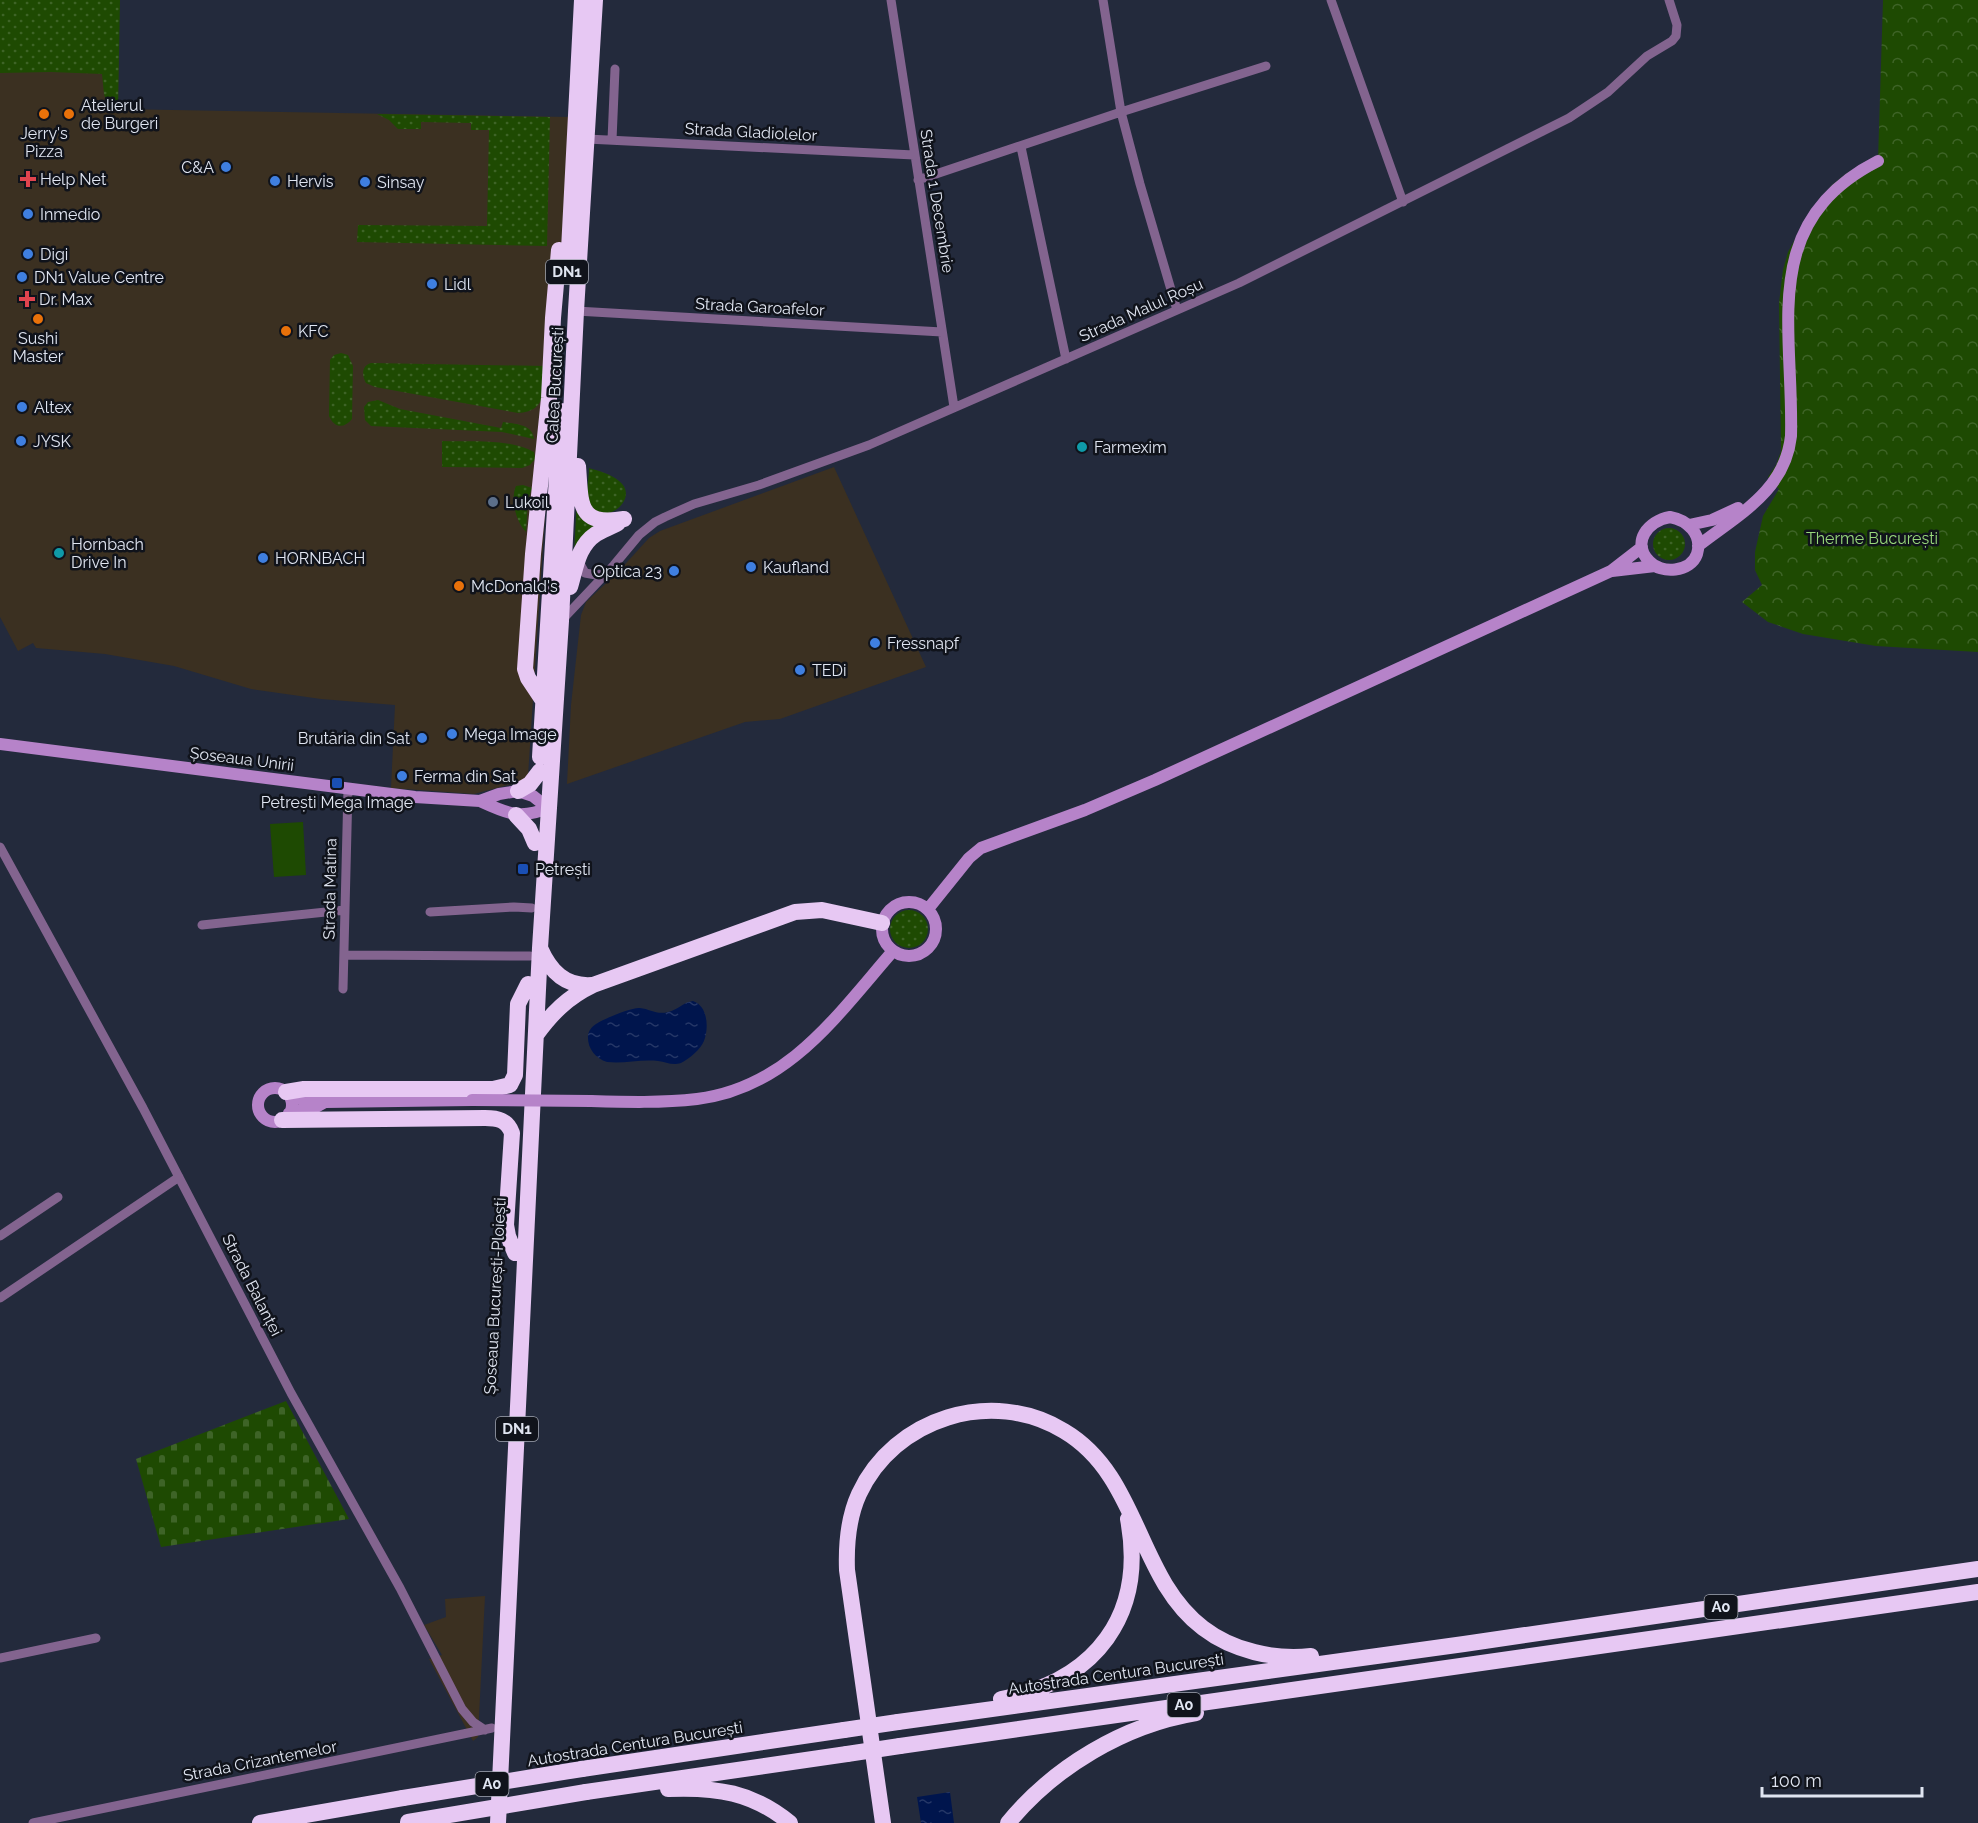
<svg xmlns="http://www.w3.org/2000/svg" width="1978" height="1823" font-family="Raleway,sans-serif">
	<defs>
		<pattern id="grass-dots" width="8" height="8" patternUnits="userSpaceOnUse" patternTransform="scale(1.5)"><rect width="8" height="8" fill="#1e4a02"/><path d="M2 2h.1M6 6h.1" fill="none" stroke="#3e6427" stroke-width="1.8" stroke-linecap="round"/></pattern>
		<pattern id="cemetery-stones" width="16" height="16" patternUnits="userSpaceOnUse" patternTransform="scale(1.5)"><rect width="16" height="16" fill="#1e4a02"/><path d="M2 7V4a2 2 0 0 1 4 0v3zM10 15v-3a2 2 0 0 1 4 0v3z" fill="#3e6427"/></pattern>
		<pattern id="park-crowns" width="20" height="18" patternUnits="userSpaceOnUse" patternTransform="scale(1.5)"><rect width="20" height="18" fill="#1e4a02"/><path d="M2 6a3 3 0 1 1 6 0M12 15a3 3 0 1 1 6 0" fill="none" stroke="#3e6427"/></pattern>
		<pattern id="water-ripples" width="26" height="14" patternUnits="userSpaceOnUse" patternTransform="scale(1.5)"><rect width="26" height="14" fill="#00154d"/><path d="M2 4q2-2 4 0t4 0M15 11q2-2 4 0t4 0" fill="none" stroke="#253767"/></pattern>
	</defs>
	<rect width="100%" height="100%" fill="#232a3c"/>
	<path fill="#3b3021" d="M 119,27 L 118,109 L 571,117 L 528,776 L 520,782 L 474,794 L 391,788 L 395,705 L 321,699 L 251,689 L 174,666 L 105,654 L 36,648 L 33,643 L 18,651 L 0,617 L 0,40 Z
		M 834,467 L 926,667 L 780,719 L 745,722 L 567,784 L 571,705 L 581,615 L 586,602 L 618,572 L 649,538 L 660,531 Z
		M 485,1596 L 478,1737 L 473,1741 L 429,1659 L 442,1655 L 424,1625 L 446,1617 L 445,1599 Z"/>
	<path fill="url(#grass-dots)" d="M 0,0 L 120,0 L 118,109 L 109,109 L 104,94 L 102,74 L 51,72 L 0,73 Z
		M 377,114 L 550,117 L 547,246 L 357,242 L 358,225 L 487,226 L 489,130 L 471,130 L 471,123 L 421,122 L 421,129 L 398,129 L 389,120 Z
		M 341,353 L 348,355 L 353,366 L 352,419 C 344,429 334,428 329,416 L 330,360 L 334,355 Z
		M 371,363 L 545,366 C 543,390 548,411 518,413 L 375,387 L 366,383 C 362,376 361,366 371,363 Z
		M 378,400 L 400,409 L 501,428 L 503,422 C 515,424 533,424 534,439 L 502,432 L 371,426 L 365,420 L 364,407 L 368,402 Z
		M 442,441 C 471,442 508,438 534,452 L 535,459 L 530,465 L 522,468 L 442,467 Z
		M 589,468 C 599,471 611,474 619,481 C 641,498 605,528 590,505 C 585,496 589,478 589,468 Z
		M 523,485 L 532,488 L 528,499 L 526,532 C 516,522 510,499 516,486 Z
		M 577,497 L 602,526 L 574,555 Z
		M1653 544a16 16 0 1 1 32 0a16 16 0 1 1-32 0Z
		M890 929a19 19 0 1 1 38 0a19 19 0 1 1-38 0Z"/>
	<path fill="url(#cemetery-stones)" d="M 286,1401 L 349,1519 L 161,1547 L 136,1459 Z"/>
	<path fill="url(#park-crowns)" d="M 1883,0 L 1978,0 L 1978,652 L 1876,646 L 1803,634 L 1768,622 L 1742,602 L 1762,585 L 1755,570 L 1755,552 L 1763,516 L 1779,489 L 1768,477 L 1776,465 L 1781,451 L 1779,303 L 1783,270 L 1788,252 L 1810,212 L 1832,185 L 1847,173 L 1867,162 L 1878,161 Z"/>
	<path fill="#1e4a02" d="M 303,822 L 306,875 L 274,877 L 270,824 Z"/>
	<path fill="url(#water-ripples)" d="M 693,1001 C 708,1006 709,1028 704,1041 C 701,1049 689,1059 681,1063 C 672,1066 666,1062 658,1061 C 641,1059 624,1064 607,1062 C 595,1058 587,1048 588,1035 C 589,1031 591,1027 596,1024 C 604,1019 631,1007 640,1008 C 650,1009 657,1015 668,1012 C 678,1010 683,1002 693,1001 Z
		M 950,1792 L 954,1823 L 921,1823 L 917,1797 Z"/>
	<g fill="none" stroke-linecap="round" stroke-linejoin="round">
		<path stroke="#83648f" stroke-width="9" d="M 891,0 L 954,407
			M 1103,0 L 1121,112 L 1140,184 L 1177,310
			M 1331,0 L 1403,202
			M 587,139 L 914,155
			M 612,140 L 615,69
			M 1021,147 L 1066,359
			M 918,180 L 1121,112 L 1266,66
			M 576,311 L 942,332
			M 578,560 L 585,573 L 596,575 L 604,574
			M 562,620 L 614,565 L 639,535 L 655,522 L 665,517 L 694,504 L 759,485 L 869,445 L 1239,283 L 1569,118 L 1608,92 L 1647,56 L 1672,41 L 1676,36 L 1677,25 L 1669,0
			M 0,847 L 143,1108 L 291,1393 L 400,1588 L 462,1709 L 473,1722 L 485,1730
			M 430,912 L 514,907 L 532,908
			M 202,925 L 345,910
			M 344,955 L 530,956
			M 343,989 L 348,789
			M 0,1236 L 58,1197
			M 0,1298 L 179,1177
			M 0,1658 L 96,1638
			M 33,1823 L 492,1728"/>
		<path stroke="#b683c9" stroke-width="12" d="M 1670,517 C 1687,520 1703,534 1697,554 C 1691,572 1661,575 1649,561 C 1631,542 1648,521 1670,517 Z
			M 1689,525 L 1712,520 L 1738,508
			M 1698,546 C 1739,514 1785,491 1791,436 C 1794,327 1758,222 1878,161
			M 1612,571 L 1655,566
			M 0,744 L 415,797 L 480,801 L 499,794 L 518,791 L 533,796 L 548,808 C 520,820 506,813 480,801
			M882 929a27 27 0 1 1 54 0a27 27 0 1 1-54 0Z
			M 928,909 L 969,858 L 981,848 L 1085,810 L 1155,780 L 1611,571 L 1642,547
			M258 1105a17 17 0 1 1 34 0a17 17 0 1 1-34 0Z
			M 291,1099 L 315,1098 L 325,1102 L 472,1100
			M 591,1101 C 626,1102 662,1103 697,1099 C 788,1088 837,1015 893,951
			M 289,1113 L 316,1107 L 325,1102"/>
		<path stroke="#e7c8f3" stroke-width="16" d="M 568,269 L 582,0
			M 578,466 C 581,503 577,527 624,519
			M 570,587 C 576,567 578,546 596,534 C 603,530 611,527 618,523
			M 544,702 L 528,678 L 525,669 L 533,554 L 549,398 L 553,318 L 559,250
			M 540,757 L 561,411
			M 518,791 L 530,784 L 540,771
			M 516,815 L 529,829 L 535,843
			M 540,948 C 550,971 565,987 592,985
			M 536,1035 C 552,1013 568,997 593,985 L 795,912 L 822,910 L 882,923
			M 286,1092 L 304,1089 L 493,1089 L 510,1085 L 515,1075 L 518,1004 L 528,984
			M 282,1120 L 485,1118 C 498,1118 507,1120 512,1133 L 506,1225 L 508,1236 L 515,1253
			M 1001,1699 C 1096,1681 1146,1615 1128,1519
			M 898,1722 L 1464,1644 L 1978,1569
			M 900,1746 L 1978,1592
			M 582,1769 L 844,1730
			M 668,1789 C 717,1787 752,1792 790,1823
			M 586,1792 L 847,1754
			M 260,1823 L 403,1798
			M 498,1823 L 540,948 L 561,621 L 576,311 L 595,0
			M 883,1823 L 847,1570 C 846,1543 848,1518 859,1494 C 894,1418 992,1387 1064,1431 C 1140,1476 1136,1577 1203,1628 C 1233,1651 1274,1660 1311,1656
			M 1008,1823 C 1054,1767 1124,1725 1196,1713"/>
		<path stroke="#b683c9" stroke-width="12" d="M 472,1100 L 591,1101"/>
		<path stroke="#e7c8f3" stroke-width="16" d="M 844,1730 L 898,1722
			M 847,1754 L 900,1746
			M 403,1798 L 582,1769
			M 408,1822 L 586,1792"/>
	</g>
	<g fill="#e8710a" stroke="#10131b" stroke-width="2">
		<circle cx="44" cy="114" r="6"/>
		<circle cx="69" cy="114" r="6"/>
		<circle cx="38" cy="319" r="6"/>
		<circle cx="286" cy="331" r="6"/>
		<circle cx="459" cy="586" r="6"/>
	</g>
	<g fill="#3f7fe0" stroke="#10131b" stroke-width="2">
		<circle cx="226" cy="167" r="6"/>
		<circle cx="275" cy="181" r="6"/>
		<circle cx="365" cy="182" r="6"/>
		<circle cx="28" cy="214" r="6"/>
		<circle cx="28" cy="254" r="6"/>
		<circle cx="22" cy="277" r="6"/>
		<circle cx="432" cy="284" r="6"/>
		<circle cx="22" cy="407" r="6"/>
		<circle cx="21" cy="441" r="6"/>
		<circle cx="263" cy="558" r="6"/>
		<circle cx="751" cy="567" r="6"/>
		<circle cx="674" cy="571" r="6"/>
		<circle cx="875" cy="643" r="6"/>
		<circle cx="800" cy="670" r="6"/>
		<circle cx="452" cy="734" r="6"/>
		<circle cx="422" cy="738" r="6"/>
		<circle cx="402" cy="776" r="6"/>
	</g>
	<g fill="#e0444e" stroke="#10131b" stroke-width="2">
		<path d="M25 170h6v6h6v6h-6v6h-6v-6h-6v-6h6z"/>
		<path d="M24 290h6v6h6v6h-6v6h-6v-6h-6v-6h6z"/>
	</g>
	<g fill="#0f9aa8" stroke="#10131b" stroke-width="2">
		<circle cx="1082" cy="447" r="6"/>
		<circle cx="59" cy="553" r="6"/>
	</g>
	<circle fill="#5c6f8a" stroke="#10131b" stroke-width="2" cx="493" cy="502" r="6"/>
	<g fill="#1a4fb4" stroke="#10131b" stroke-width="2">
		<rect x="331" y="777" width="12" height="12" rx="3"/>
		<rect x="517" y="863" width="12" height="12" rx="3"/>
	</g>
	<g text-anchor="middle" dominant-baseline="central" stroke-width="5" stroke-linejoin="round" paint-order="stroke">
		<g fill="#10131b" stroke="#a2a6b1" stroke-width="1.5">
			<rect x="546" y="260" width="42" height="24" rx="4.5"/>
			<rect x="496" y="1417" width="42" height="24" rx="4.5"/>
			<rect x="1704.5" y="1595" width="33" height="24" rx="4.5"/>
			<rect x="1167.5" y="1693" width="33" height="24" rx="4.5"/>
			<rect x="475.5" y="1772" width="33" height="24" rx="4.5"/>
		</g>
		<g font-size="15" font-weight="bold" fill="#e0e5f1">
			<text x="567" y="272">DN1</text>
			<text x="517" y="1429">DN1</text>
			<text x="1721" y="1607">A0</text>
			<text x="1184" y="1705">A0</text>
			<text x="492" y="1784">A0</text>
		</g>
		<g font-size="16" fill="#e0e5f1" stroke="#10131b" text-anchor="start">
			<text x="81" y="105">Atelierul<tspan x="81" dy="18">de Burgeri</tspan></text>
			<text x="44" y="133" text-anchor="middle">Jerry's<tspan x="44" dy="18">Pizza</tspan></text>
			<text x="214" y="167" text-anchor="end">C&amp;A</text>
			<text x="40" y="179">Help Net</text>
			<text x="287" y="181">Hervis</text>
			<text x="377" y="182">Sinsay</text>
			<text x="40" y="214">Inmedio</text>
			<text x="40" y="254">Digi</text>
			<text x="34" y="277">DN1 Value Centre</text>
			<text x="444" y="284">Lidl</text>
			<text x="39" y="299">Dr. Max</text>
			<text x="298" y="331">KFC</text>
			<text x="38" y="338" text-anchor="middle">Sushi<tspan x="38" dy="18">Master</tspan></text>
			<text x="34" y="407">Altex</text>
			<text x="33" y="441">JYSK</text>
			<text x="1094" y="447">Farmexim</text>
			<text x="505" y="502">Lukoil</text>
			<text x="71" y="544">Hornbach<tspan x="71" dy="18">Drive In</tspan></text>
			<text x="275" y="558">HORNBACH</text>
			<text x="763" y="567">Kaufland</text>
			<text x="662" y="571" text-anchor="end">Optica 23</text>
			<text x="471" y="586">McDonald's</text>
			<text x="887" y="643">Fressnapf</text>
			<text x="812" y="670">TEDi</text>
			<text x="464" y="734">Mega Image</text>
			<text x="410" y="738" text-anchor="end">Brutăria din Sat</text>
			<text x="414" y="776">Ferma din Sat</text>
			<text x="337" y="802" text-anchor="middle">Petrești Mega Image</text>
			<text x="535" y="869">Petrești</text>
		</g>
		<g font-size="16" fill="#e0e5f1" stroke="#10131b">
			<text transform="translate(751 132) rotate(3)">Strada Gladiolelor</text>
			<text transform="translate(937 201) rotate(81)">Strada 1 Decembrie</text>
			<text transform="translate(760 307) rotate(3)">Strada Garoafelor</text>
			<text transform="translate(1141 310) rotate(-24)">Strada Malul Roșu</text>
			<text transform="translate(555 385) rotate(-87)">Calea București</text>
			<text transform="translate(242 759) rotate(7)">Șoseaua Unirii</text>
			<text transform="translate(330 889) rotate(-89)">Strada Matina</text>
			<text transform="translate(252 1285) rotate(63)">Strada Balanței</text>
			<text transform="translate(495 1296) rotate(-87)">Șoseaua București-Ploiești</text>
			<text transform="translate(1116 1674) rotate(-8)">Autostrada Centura București</text>
			<text transform="translate(635 1744) rotate(-9)">Autostrada Centura București</text>
			<text transform="translate(260 1761) rotate(-11)">Strada Crizantemelor</text>
		</g>
		<g font-size="16" fill="#98d87c" stroke="#10131b">
			<text x="1872" y="538">Therme București</text>
		</g>
	</g>
	<path d="M1762 1787v9h160v-9" fill="none" stroke="#e0e5f1" stroke-width="3"/>
	<text x="1771" y="1787" font-size="18" fill="#e0e5f1" stroke="#10131b" stroke-width="4.5" paint-order="stroke">100 m</text>
</svg>
